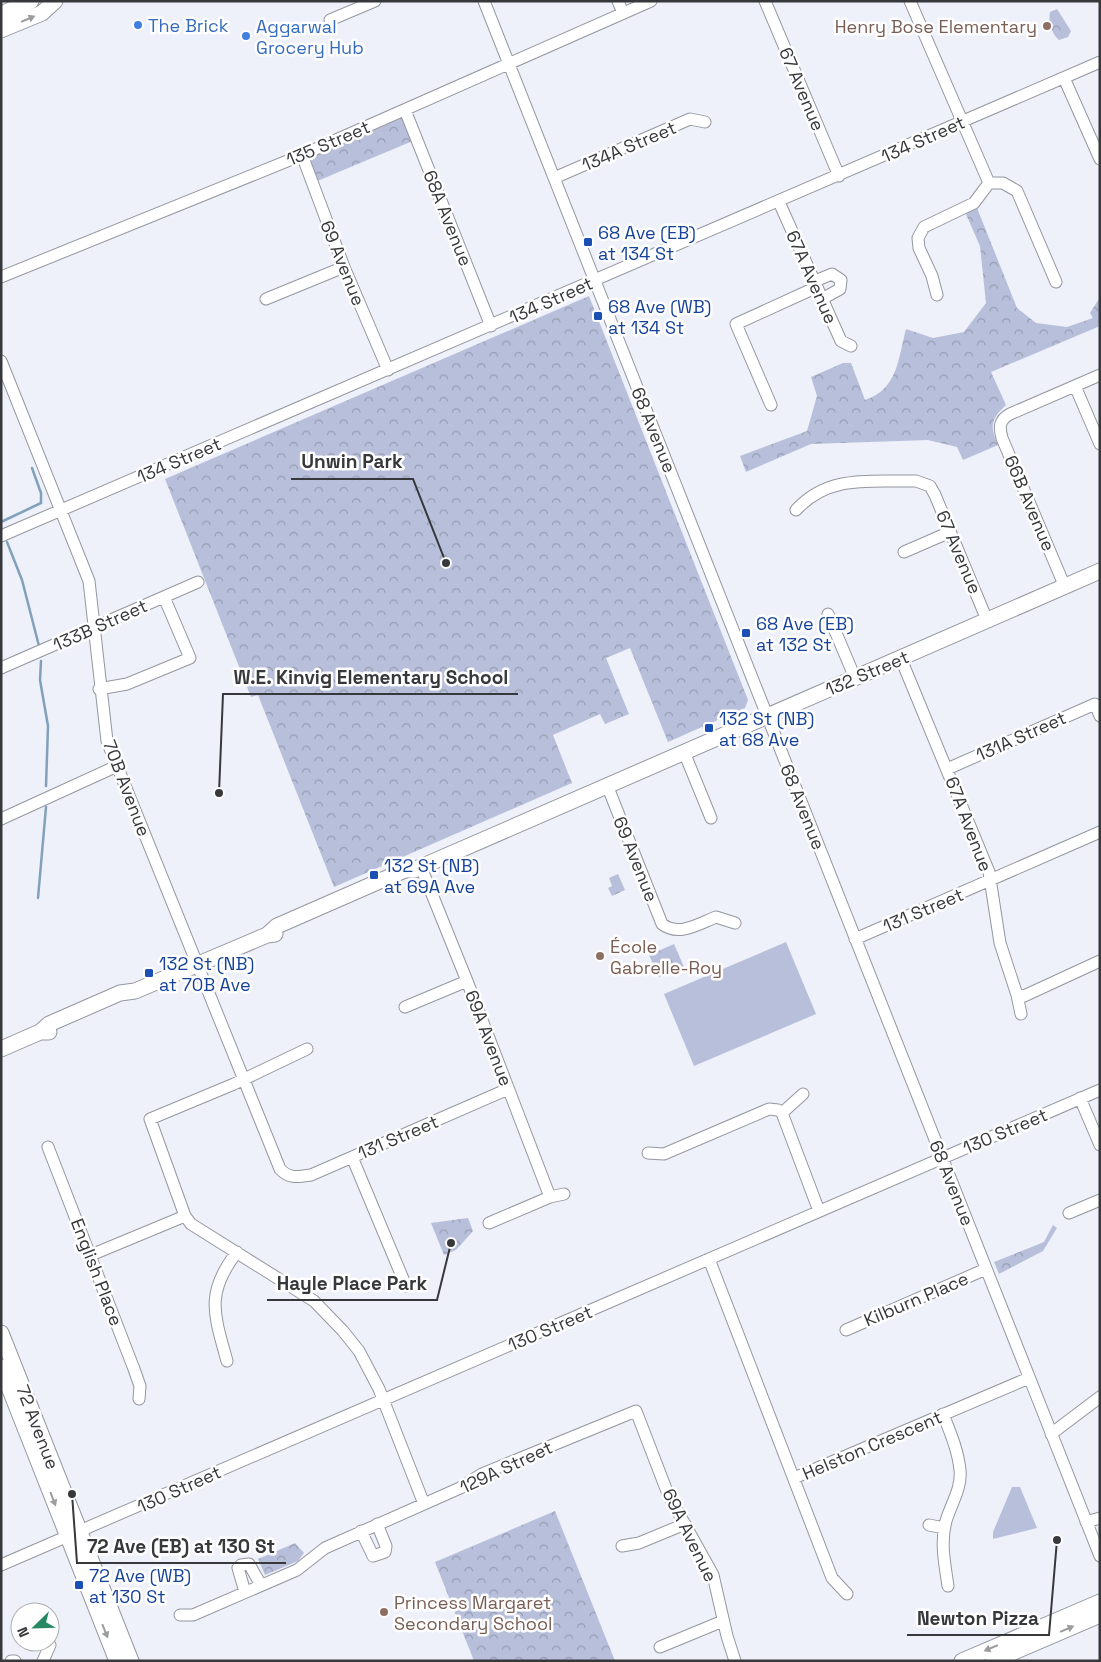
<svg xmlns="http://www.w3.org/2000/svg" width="1101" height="1662" font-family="'Space Grotesk',sans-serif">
	<defs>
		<pattern id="park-crowns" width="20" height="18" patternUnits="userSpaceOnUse" patternTransform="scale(1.25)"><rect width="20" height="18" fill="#b8bfda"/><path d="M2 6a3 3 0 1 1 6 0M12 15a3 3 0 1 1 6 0" fill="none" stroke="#969cb2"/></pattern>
	</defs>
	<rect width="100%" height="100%" fill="#eef0fa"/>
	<path fill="#b8bfda" d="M 786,942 L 816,1014 L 694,1066 L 664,994 Z
		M 1012,1487 L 1020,1487 L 1037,1528 L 993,1539 L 993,1532 Z"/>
	<path fill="url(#park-crowns)" d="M 1057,9 L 1071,31 L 1068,37 L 1059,40 C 1052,35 1048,21 1050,12 Z
		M 404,114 L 415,140 L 315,182 L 305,156 Z
		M 977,208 L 1017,308 L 1036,323 L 1067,327 L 1093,318 L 1090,313 L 1100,297 L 1100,326 L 991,372 L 1006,405 C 990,420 990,426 998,445 L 963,460 L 957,447 L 928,440 L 811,444 L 746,472 L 740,456 L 807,431 L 817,396 L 811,377 L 843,363 L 851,363 L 865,400 C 898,389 898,359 906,329 L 933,338 L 964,332 L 986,303 L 980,246 L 965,212 Z
		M 589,296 L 748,700 L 745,708 L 668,742 L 630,648 L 606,658 L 629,714 L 605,724 L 600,714 L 553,735 L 572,783 L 334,887 L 258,695 L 251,697 L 165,479 Z
		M 618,874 L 625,890 L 612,896 L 608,888 L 612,886 L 609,878 Z
		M 674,944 L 684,967 L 659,977 L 649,955 Z
		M 468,1218 L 473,1231 L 456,1250 L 444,1255 L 431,1223 Z
		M 1053,1225 L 1057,1228 L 1043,1251 L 999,1274 L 994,1262 L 1044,1242 Z
		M 555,1511 L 615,1661 L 474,1661 L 435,1562 Z
		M 295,1543 L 304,1553 L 298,1561 L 265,1575 L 258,1559 Z"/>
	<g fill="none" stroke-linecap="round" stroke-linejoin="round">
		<path stroke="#81a1bb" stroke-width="2.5" d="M 1,522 L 41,503 L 41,493 L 32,468
			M 7,542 L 22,580 L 39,646
			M 41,661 L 40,680 L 48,726 L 46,786
			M 38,898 L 46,807"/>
		<g stroke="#9597a0" stroke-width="13">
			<path id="minor" d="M 484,1 L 1100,1556
				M 618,1 L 623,13
				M 765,1 L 839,176
				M 910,1 L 989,183
				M 330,20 L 375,1
				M 1064,78 L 1100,159
				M 405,110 L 491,326
				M 302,155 L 344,267 L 388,370
				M 554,178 L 690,119 L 705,122
				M 989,183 L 1003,183 L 1017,191 L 1056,282
				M 779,202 L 841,341 L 851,346
				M 1,277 L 302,155 L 651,1
				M 815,281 L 832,274 L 841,280 L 840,289 L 822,299
				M 937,295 L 932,276 L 919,248 L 918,238 L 924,227 L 974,203 L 989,183
				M 266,299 L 344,267
				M 1,361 L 89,581 L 107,741 L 280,1169 C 289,1179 298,1177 311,1175 L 508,1089
				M 1075,386 L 1100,444
				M 771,405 L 736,324 L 817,287
				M 796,510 C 829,474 871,482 916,481 L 930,486 L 935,495 L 987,620
				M 1,536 L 1100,62
				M 904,552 L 950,532
				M 1065,587 L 1002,438 C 999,427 999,420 1010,414 L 1100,375
				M 828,614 L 855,678
				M 901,659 L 989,872 L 1000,943 L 1017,995 L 1024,996 L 1100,961
				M 1,668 L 198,582
				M 99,689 L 127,684 L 190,658 L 164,597
				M 684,752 L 711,818
				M 947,769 L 1095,704 L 1100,716
				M 607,785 L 662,924 C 679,937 698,924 716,917 L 735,923
				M 1,819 L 117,766
				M 421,867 L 467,981 L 550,1197 L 564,1194
				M 855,939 L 1100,832
				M 1017,995 L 1021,1014
				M 405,1007 L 467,981
				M 307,1049 L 234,1084 L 150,1119 L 185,1216 L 191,1224 L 314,1301 L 343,1331 L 359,1351 L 379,1389 L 424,1504
				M 1080,1098 L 1100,1145
				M 782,1113 L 819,1211
				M 48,1147 L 134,1369 L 140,1386 L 139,1399
				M 648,1153 L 664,1154 L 769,1109 L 778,1110 L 782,1113 L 803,1094
				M 352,1157 L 406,1286
				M 1069,1213 L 1100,1200
				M 489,1223 L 550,1197
				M 91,1255 L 185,1216
				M 709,1259 L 832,1578 L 847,1594
				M 846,1330 L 986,1269
				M 227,1361 C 214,1314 205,1293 237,1252
				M 943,1414 C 950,1432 958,1450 960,1470 C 962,1488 951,1504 946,1521 C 940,1543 945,1565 948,1586
				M 1051,1434 L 1100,1397
				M 794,1478 L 1029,1378
				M 1086,1522 L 1100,1518
				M 929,1525 L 944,1528
				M 361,1531 L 373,1556 L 385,1552 L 386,1546 L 377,1524
				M 622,1546 L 639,1543 L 685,1524
				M 1,1565 L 1100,1090
				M 245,1592 L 238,1568 L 241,1565 L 249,1564 L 261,1585
				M 180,1615 L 193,1615 L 297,1570 L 325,1548 L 460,1488 L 482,1474 L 636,1411 L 668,1494 L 713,1575 L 727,1636 L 735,1661
				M 660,1647 L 723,1621
				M 11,1661 L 15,1661
				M 43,1661 L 50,1645"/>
		</g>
		<g stroke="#9597a0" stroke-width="17">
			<path id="major" d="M 1,14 L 31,1
				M 1,30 L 42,13 L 55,1
				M 267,935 L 277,926 L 405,870 L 414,870 L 1100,571
				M 40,1032 L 49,1024 L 120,993 L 135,991 L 267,935 L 275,934
				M 1,1049 L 40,1032 L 49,1032
				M 1,1333 L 131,1661
				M 1,1367 L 117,1661
				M 962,1661 L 1100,1602
				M 993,1661 L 1100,1615"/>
		</g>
		<use href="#minor" stroke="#fff" stroke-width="11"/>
		<use href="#major" stroke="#fff" stroke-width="15"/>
	</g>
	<defs><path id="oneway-solid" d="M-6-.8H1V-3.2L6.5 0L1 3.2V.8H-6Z" transform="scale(1.25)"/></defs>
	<g fill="#9b9c9d">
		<use href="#oneway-solid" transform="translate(28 19) rotate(-23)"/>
		<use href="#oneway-solid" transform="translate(53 1499) rotate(69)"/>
		<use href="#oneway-solid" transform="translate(1067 1629) rotate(-23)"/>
		<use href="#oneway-solid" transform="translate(105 1631) rotate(68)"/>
		<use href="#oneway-solid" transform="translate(991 1648) rotate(157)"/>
	</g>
	<g fill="#3f7fe0" stroke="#fefefe" stroke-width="2">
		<circle cx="138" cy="25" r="5"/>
		<circle cx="246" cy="36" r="5"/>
	</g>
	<g fill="#8d6e63" stroke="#fefefe" stroke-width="2">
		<circle cx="1047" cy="26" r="5"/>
		<circle cx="600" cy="956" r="5"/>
		<circle cx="384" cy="1612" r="5"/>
	</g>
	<g fill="#1a4fb4" stroke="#fefefe" stroke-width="2">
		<rect x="583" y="237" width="10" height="10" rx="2.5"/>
		<rect x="593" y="311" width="10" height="10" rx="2.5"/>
		<rect x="741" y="628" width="10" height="10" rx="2.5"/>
		<rect x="704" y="723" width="10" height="10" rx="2.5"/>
		<rect x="369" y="870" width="10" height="10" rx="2.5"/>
		<rect x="144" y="968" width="10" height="10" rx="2.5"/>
		<rect x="74" y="1580" width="10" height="10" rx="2.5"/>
	</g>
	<g text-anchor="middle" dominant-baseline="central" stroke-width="5" stroke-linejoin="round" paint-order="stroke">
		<g font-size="18" fill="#366cbe" stroke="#fefefe" text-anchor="start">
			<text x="148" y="25">The Brick</text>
			<text x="256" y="26">Aggarwal<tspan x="256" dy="21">Grocery Hub</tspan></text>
		</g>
		<g font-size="18" fill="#785e54" stroke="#fefefe" text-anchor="start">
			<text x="1037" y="26" text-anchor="end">Henry Bose Elementary</text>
			<text x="610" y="946">École<tspan x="610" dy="21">Gabrelle-Roy</tspan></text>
			<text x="394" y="1602">Princess Margaret<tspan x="394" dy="21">Secondary School</tspan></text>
		</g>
		<g font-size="18" fill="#37383b" stroke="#fefefe">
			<text transform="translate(802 89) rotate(67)">67 Avenue</text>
			<text transform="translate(923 139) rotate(-24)">134 Street</text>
			<text transform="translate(328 143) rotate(-23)">135 Street</text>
			<text transform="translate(629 146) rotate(-23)">134A Street</text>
			<text transform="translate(448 218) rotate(68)">68A Avenue</text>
			<text transform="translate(343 263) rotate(68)">69 Avenue</text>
			<text transform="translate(812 277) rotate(66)">67A Avenue</text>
			<text transform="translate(551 300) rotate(-24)">134 Street</text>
			<text transform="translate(654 430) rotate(68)">68 Avenue</text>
			<text transform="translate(179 460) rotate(-23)">134 Street</text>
			<text transform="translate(1030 503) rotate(67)">66B Avenue</text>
			<text transform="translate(959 552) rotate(67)">67 Avenue</text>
			<text transform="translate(100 625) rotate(-24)">133B Street</text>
			<text transform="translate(867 673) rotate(-23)">132 Street</text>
			<text transform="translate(1021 736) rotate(-24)">131A Street</text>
			<text transform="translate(127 788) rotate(69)">70B Avenue</text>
			<text transform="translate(803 807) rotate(68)">68 Avenue</text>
			<text transform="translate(969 824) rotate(69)">67A Avenue</text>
			<text transform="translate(636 859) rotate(68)">69 Avenue</text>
			<text transform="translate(923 910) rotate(-23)">131 Street</text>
			<text transform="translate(489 1038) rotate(69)">69A Avenue</text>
			<text transform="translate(1005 1131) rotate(-23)">130 Street</text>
			<text transform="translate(398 1137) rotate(-23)">131 Street</text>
			<text transform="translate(952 1183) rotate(68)">68 Avenue</text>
			<text transform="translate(97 1272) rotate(69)">English Place</text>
			<text transform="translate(916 1299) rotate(-23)">Kilburn Place</text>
			<text transform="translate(550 1328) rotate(-23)">130 Street</text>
			<text transform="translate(38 1427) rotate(69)">72 Avenue</text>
			<text transform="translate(872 1445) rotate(-23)">Helston Crescent</text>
			<text transform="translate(506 1467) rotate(-25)">129A Street</text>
			<text transform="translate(179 1489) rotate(-24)">130 Street</text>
			<text transform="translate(690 1535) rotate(64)">69A Avenue</text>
		</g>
		<g font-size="18" fill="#164399" stroke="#fefefe" text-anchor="start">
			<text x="598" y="232">68 Ave (EB)<tspan x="598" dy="21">at 134 St</tspan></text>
			<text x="608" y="306">68 Ave (WB)<tspan x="608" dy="21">at 134 St</tspan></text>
			<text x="756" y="623">68 Ave (EB)<tspan x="756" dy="21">at 132 St</tspan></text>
			<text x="719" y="718">132 St (NB)<tspan x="719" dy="21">at 68 Ave</tspan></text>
			<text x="384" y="865">132 St (NB)<tspan x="384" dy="21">at 69A Ave</tspan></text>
			<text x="159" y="963">132 St (NB)<tspan x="159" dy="21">at 70B Ave</tspan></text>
			<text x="89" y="1575">72 Ave (WB)<tspan x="89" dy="21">at 130 St</tspan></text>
		</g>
	</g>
	<path fill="none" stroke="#37383b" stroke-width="2" d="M446 563L413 479H291M219 793L223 694H518M451 1243L437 1300H267M72 1494L77 1563H286M1057 1540L1049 1635H907"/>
	<g fill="#37383b" stroke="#fefefe" stroke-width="2">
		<circle cx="446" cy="563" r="5"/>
		<circle cx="219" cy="793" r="5"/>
		<circle cx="451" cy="1243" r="5"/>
		<circle cx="72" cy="1494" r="5"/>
		<circle cx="1057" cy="1540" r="5"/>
	</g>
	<g font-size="19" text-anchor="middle" font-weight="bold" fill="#37383b" stroke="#fefefe" stroke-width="5" stroke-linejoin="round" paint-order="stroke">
		<text x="352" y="468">Unwin Park</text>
		<text x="371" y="684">W.E. Kinvig Elementary School</text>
		<text x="352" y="1290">Hayle Place Park</text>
		<text x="181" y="1553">72 Ave (EB) at 130 St</text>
		<text x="978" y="1625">Newton Pizza</text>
	</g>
	<rect width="1101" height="1662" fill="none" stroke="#37383b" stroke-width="5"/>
	<g transform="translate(35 1627) rotate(247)"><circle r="24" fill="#fefefe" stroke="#aeafb0"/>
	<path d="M0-4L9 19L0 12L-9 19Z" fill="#268963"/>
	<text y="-8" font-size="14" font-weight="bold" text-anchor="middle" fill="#37383b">N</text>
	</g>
</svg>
